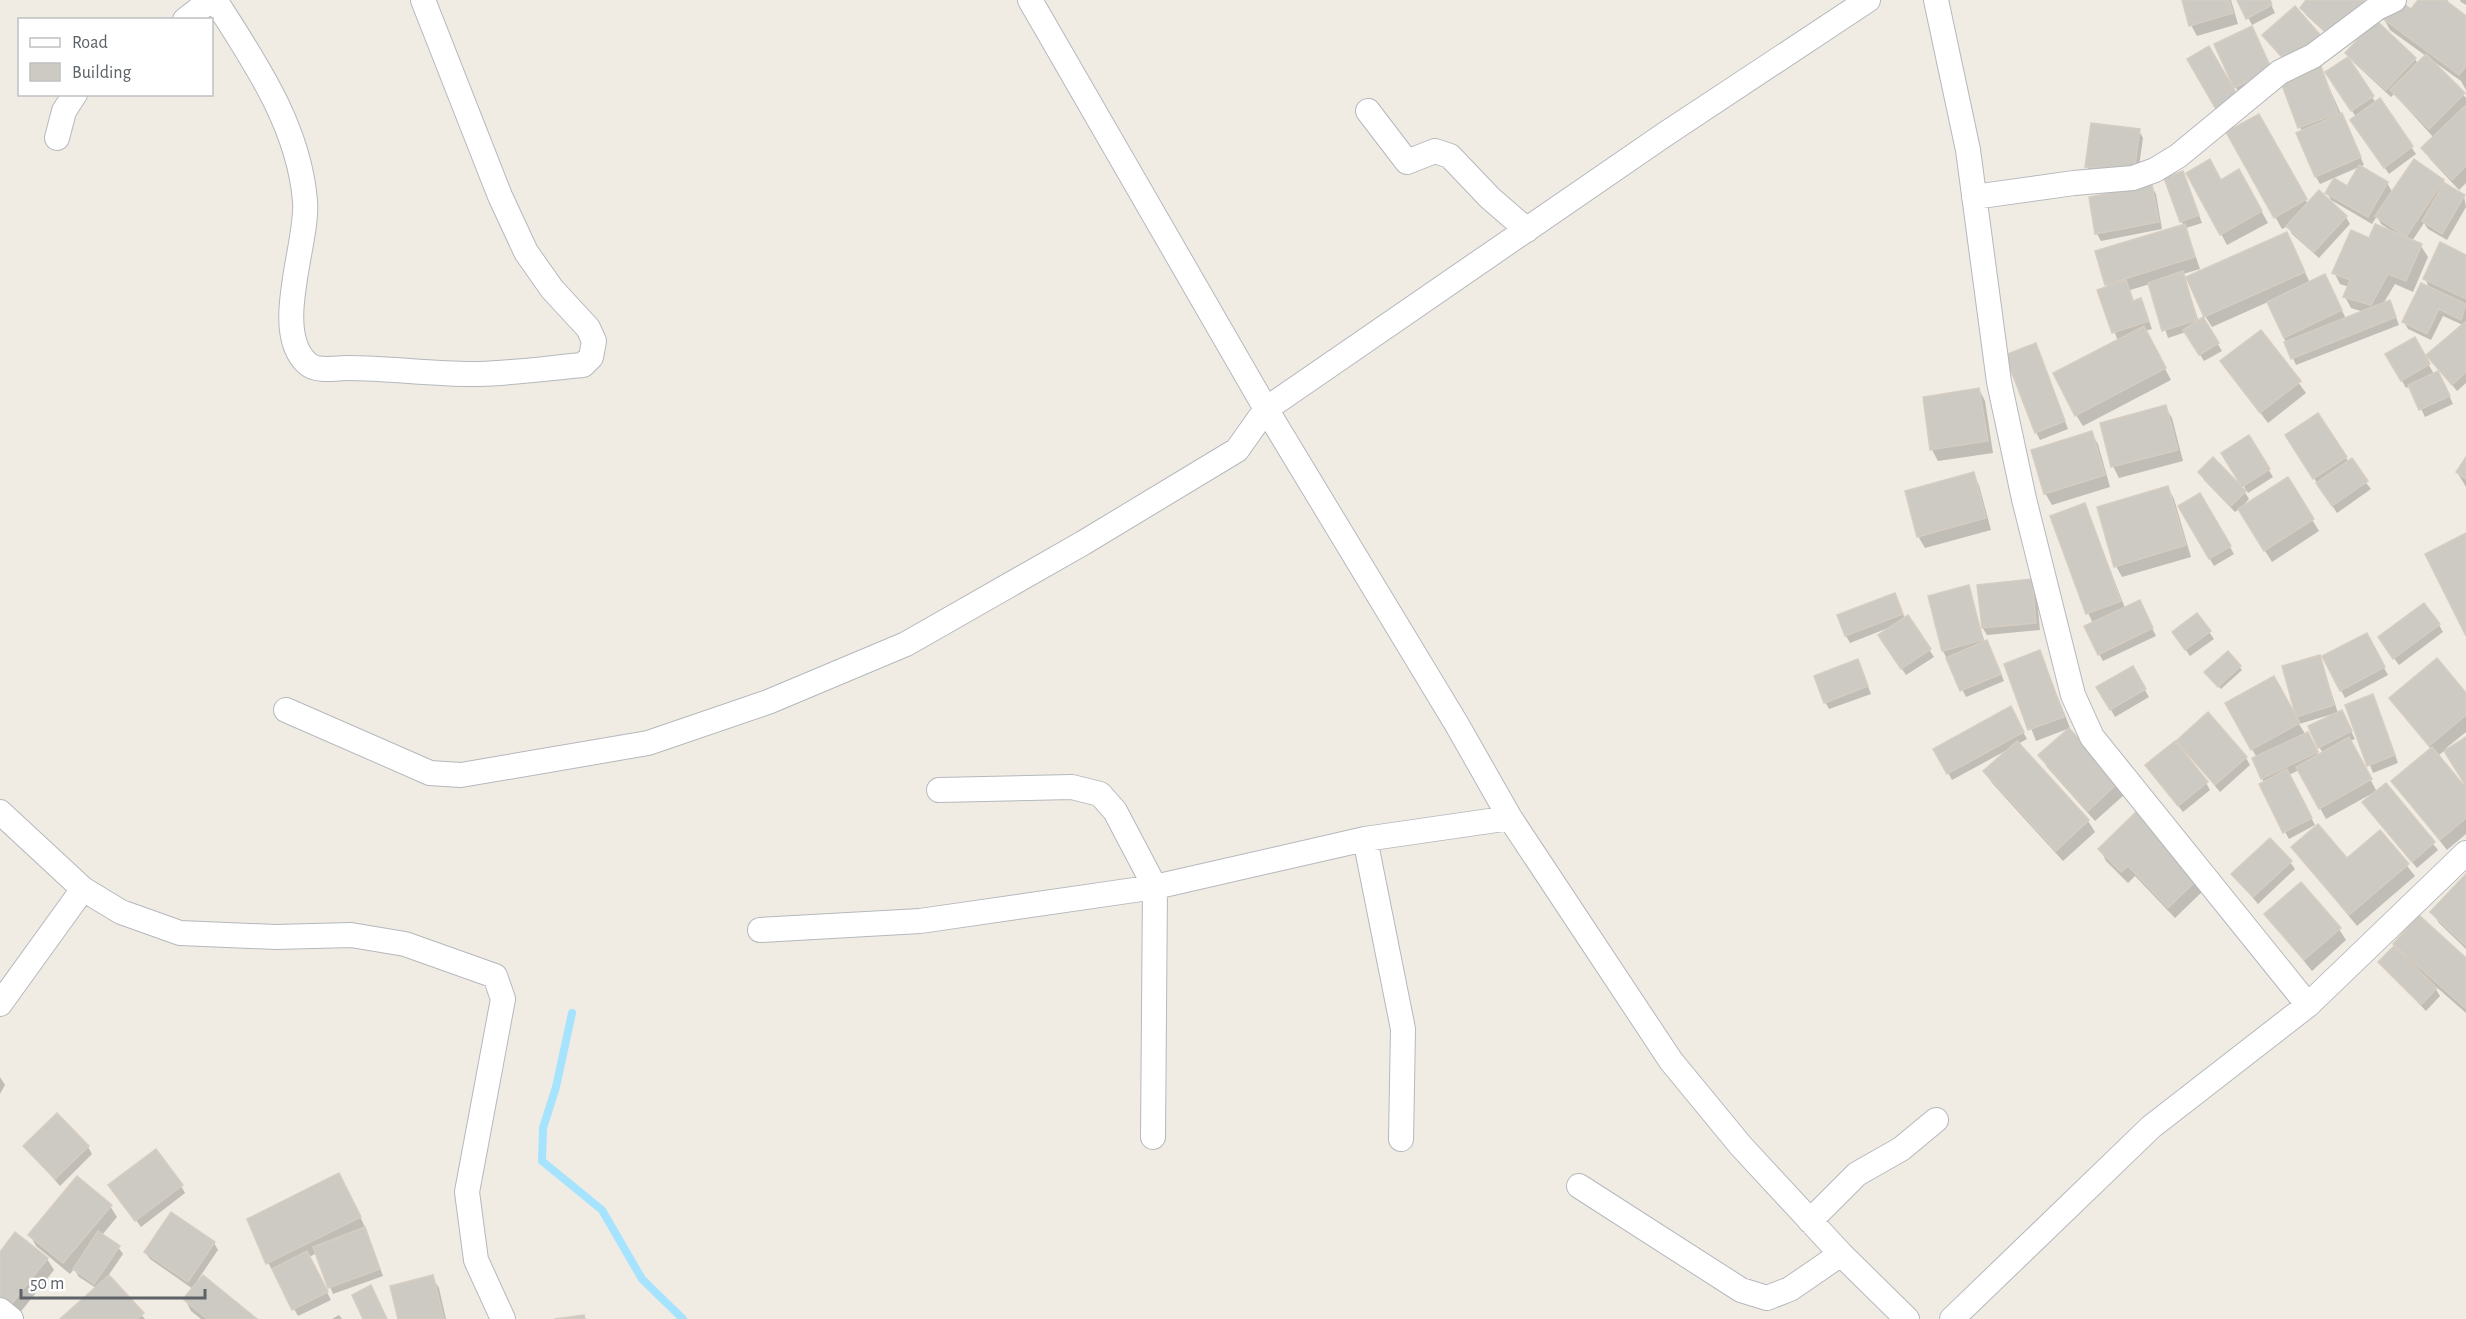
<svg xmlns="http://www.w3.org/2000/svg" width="2466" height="1319" font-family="'Alegreya Sans',sans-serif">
	<rect width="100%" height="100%" fill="#f0ece4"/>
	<path fill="#0003" fill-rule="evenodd" d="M 2184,0 L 2231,0 L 2238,24 L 2197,36 L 2191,25 Z
		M 2239,0 L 2269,0 L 2275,13 L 2252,25 Z
		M 2308,0 L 2360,0 L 2338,44 L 2306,15 L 2301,8 Z
		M 2420,0 L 2448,0 L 2446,3 L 2466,17 L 2466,90 L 2461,81 L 2433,61 L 2466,98 L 2466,183 L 2459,190 L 2430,159 L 2423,148 L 2434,138 L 2394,94 L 2391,97 L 2349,58 L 2415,59 L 2418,64 L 2426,56 L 2390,30 L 2384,19 L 2412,11 Z
		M 2460,0 L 2466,0 L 2466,5 L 2461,2 Z
		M 2216,45 L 2275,78 L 2239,94 Z
		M 2318,63 L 2364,165 L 2359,167 L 2387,183 L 2393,193 L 2443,181 L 2464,196 L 2466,207 L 2447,240 L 2428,229 L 2424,223 L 2412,241 L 2421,246 L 2428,257 L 2413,292 L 2395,284 L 2383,304 L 2393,309 L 2399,325 L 2296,365 L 2268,302 L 2212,327 L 2205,316 L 2287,234 L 2310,283 L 2329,283 L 2346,319 L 2364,312 L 2351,308 L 2345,297 L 2349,287 L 2340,284 L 2334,272 L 2369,240 L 2393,232 L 2381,224 L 2377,216 L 2372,224 L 2331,200 L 2327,193 L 2347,188 L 2359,167 L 2320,184 L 2316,177 L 2298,134 L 2302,132 L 2281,78 Z
		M 2331,79 L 2372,97 L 2376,103 L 2379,100 L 2416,154 L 2389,174 L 2356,127 L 2356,117 Z
		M 2258,116 L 2308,204 L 2346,217 L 2350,224 L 2319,258 L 2292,234 L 2288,226 L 2282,229 L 2228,133 Z
		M 2139,131 L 2143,138 L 2137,180 L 2091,174 L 2087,167 Z
		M 2239,171 L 2268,223 L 2227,245 L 2188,173 L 2220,182 Z
		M 2183,173 L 2202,223 L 2186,228 L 2200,269 L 2183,274 L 2199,322 L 2203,319 L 2222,351 L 2204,361 L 2186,332 L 2168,338 L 2150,284 L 2130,290 L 2134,302 L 2144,307 L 2152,329 L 2145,331 L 2171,380 L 2083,426 L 2076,415 L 2118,341 L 2099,291 L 2108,288 L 2097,252 L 2184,226 L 2181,221 Z
		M 2152,187 L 2156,194 L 2162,229 L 2101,241 L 2097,234 Z
		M 2466,256 L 2466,383 L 2457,391 L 2428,355 L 2463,325 L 2443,316 L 2431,340 L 2408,329 L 2404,322 L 2430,289 L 2425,279 Z
		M 2261,332 L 2306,393 L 2268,423 L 2222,362 Z
		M 2414,339 L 2434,374 L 2442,380 L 2453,404 L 2425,417 L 2410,386 L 2406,388 L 2387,355 Z
		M 2039,352 L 2068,429 L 2040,440 L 2036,432 Z
		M 1979,389 L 1985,401 L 1993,453 L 1938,461 L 1932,450 L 1924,398 Z
		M 2165,407 L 2172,418 L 2183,461 L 2119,478 L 2113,466 Z
		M 2091,433 L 2098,444 L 2110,487 L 2052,505 L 2045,493 Z
		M 2249,437 L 2273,477 L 2248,493 L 2223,453 Z
		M 2291,443 L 2345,457 L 2371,489 L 2337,513 Z
		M 2213,460 L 2246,494 L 2249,499 L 2242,507 L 2287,479 L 2319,531 L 2272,562 L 2239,509 L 2235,512 L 2204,480 L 2200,473 Z
		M 2466,460 L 2466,487 L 2457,472 Z
		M 1973,474 L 1979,485 L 1991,530 L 1925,548 L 1918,536 Z
		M 2168,488 L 2174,499 L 2191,557 L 2122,577 L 2116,566 Z
		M 2200,495 L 2234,554 L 2214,566 L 2180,507 Z
		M 2085,505 L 2125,608 L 2143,609 L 2156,636 L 2103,661 L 2099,654 L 2093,623 L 2088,613 Z
		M 2031,581 L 2036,588 L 2040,630 L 1987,635 L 1982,627 Z
		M 1968,587 L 1985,643 L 1991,649 L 2004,681 L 1966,697 L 1943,651 L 1930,597 Z
		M 1895,594 L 1905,619 L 1908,617 L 1934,657 L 1906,675 L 1884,642 L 1888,628 L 1850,643 L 1846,636 Z
		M 2439,625 L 2443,632 L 2399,665 L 2384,645 Z
		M 2209,632 L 2214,639 L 2190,656 L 2178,639 Z
		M 2366,635 L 2388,675 L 2345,698 L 2324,657 Z
		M 2040,652 L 2070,728 L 2036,741 L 2006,664 Z
		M 2228,653 L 2242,670 L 2221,689 L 2208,675 Z
		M 2320,657 L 2338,713 L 2345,719 L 2355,739 L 2350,741 L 2377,792 L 2385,785 L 2438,850 L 2417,868 L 2368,810 L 2364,803 L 2373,793 L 2326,819 L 2299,770 L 2289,775 L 2315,825 L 2289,839 L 2285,832 L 2262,778 L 2257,758 L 2227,704 L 2299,722 L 2283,668 ZM 2333,714 L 2319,747 L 2323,753 L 2319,756 L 2299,724 Z
		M 1858,661 L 1871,694 L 1829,709 L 1825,702 Z
		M 2132,668 L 2149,697 L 2115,717 L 2098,687 Z
		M 2466,695 L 2466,732 L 2445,749 L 2466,739 L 2466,784 L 2445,750 L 2438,756 L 2466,790 L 2466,834 L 2447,850 L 2393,782 L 2431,749 L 2391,699 Z
		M 2376,703 L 2398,763 L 2373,773 L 2347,705 Z
		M 2010,708 L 2027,739 L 2018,744 L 2088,821 L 2095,832 L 2063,861 L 1992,783 L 1985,772 L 2007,750 L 1952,780 L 1935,749 Z
		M 2178,741 L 2246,758 L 2250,765 L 2220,792 Z
		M 2040,755 L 2117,784 L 2124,795 L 2095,821 L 2047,767 Z
		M 2147,766 L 2206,783 L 2210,790 L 2183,812 Z
		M 2138,813 L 2205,889 L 2175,918 L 2135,876 L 2128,883 L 2106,861 L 2100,849 Z
		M 2380,832 L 2415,876 L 2357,926 L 2293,848 L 2347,860 Z
		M 2290,862 L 2295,869 L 2258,904 L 2233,874 Z
		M 2466,876 L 2466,949 L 2439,923 L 2432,912 Z
		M 2266,914 L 2339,929 L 2346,940 L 2312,971 Z
		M 2395,944 L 2466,960 L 2466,1013 L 2433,984 L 2440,996 L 2426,1011 L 2380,962 L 2400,953 Z
		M 0,1077 L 5,1085 L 0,1094 Z
		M 25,1146 L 88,1147 L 92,1154 L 60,1186 Z
		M 181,1186 L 185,1193 L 141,1227 L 115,1192 Z
		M 345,1186 L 366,1229 L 383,1276 L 333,1294 L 317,1253 L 309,1257 L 331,1300 L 298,1316 L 257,1243 Z
		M 110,1206 L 117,1217 L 102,1235 L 118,1247 L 123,1254 L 108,1276 L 145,1319 L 62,1319 L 96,1288 L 79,1277 L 74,1269 L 70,1274 L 36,1246 L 30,1235 Z
		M 214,1243 L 218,1250 L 197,1281 L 254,1319 L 201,1319 L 191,1311 L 185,1299 L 193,1289 L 150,1259 L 145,1252 Z
		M 0,1254 L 47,1259 L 54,1270 L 15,1319 Z
		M 432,1277 L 439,1288 L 446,1319 L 400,1319 Z
		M 339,1315 L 342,1319 L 332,1319 Z"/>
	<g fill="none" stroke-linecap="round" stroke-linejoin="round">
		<path stroke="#a5e3ff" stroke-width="8" d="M 572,1013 L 556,1087 L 543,1128 L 542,1161 L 602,1210 L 642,1279 L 683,1319"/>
	</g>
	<path fill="#cdc9c3" stroke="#d5cdc1" stroke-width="1.5" d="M 2182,0 L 2229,0 L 2233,13 L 2189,26 Z
		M 2237,0 L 2270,0 L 2272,5 L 2246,19 Z
		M 2306,0 L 2363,0 L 2365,2 L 2334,38 L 2300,8 Z
		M 2418,0 L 2445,0 L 2466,16 L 2466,66 L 2459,75 L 2382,18 L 2401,2 L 2411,9 Z
		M 2295,6 L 2322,37 L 2289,65 L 2262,35 Z
		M 2376,20 L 2416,58 L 2386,90 L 2345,53 Z
		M 2252,26 L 2272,70 L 2234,88 L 2214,44 Z
		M 2209,46 L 2239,98 L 2217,111 L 2187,59 Z
		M 2426,54 L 2465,93 L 2429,129 L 2390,90 Z
		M 2348,57 L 2374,96 L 2351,111 L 2325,72 Z
		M 2319,61 L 2338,113 L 2298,128 L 2279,77 Z
		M 2380,98 L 2413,146 L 2384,168 L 2350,120 Z
		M 2466,105 L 2466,166 L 2452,180 L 2421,148 Z
		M 2342,113 L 2361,157 L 2315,177 L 2296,133 Z
		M 2259,114 L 2307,199 L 2274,218 L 2226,132 Z
		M 2091,123 L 2140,129 L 2134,173 L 2085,167 Z
		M 2210,159 L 2221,180 L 2239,169 L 2262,211 L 2220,235 L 2186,173 Z
		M 2414,159 L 2444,180 L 2406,237 L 2375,216 Z
		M 2359,165 L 2388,182 L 2368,217 L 2325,193 L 2334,178 L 2347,186 Z
		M 2183,171 L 2199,215 L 2180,222 L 2164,178 Z
		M 2444,183 L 2465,195 L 2442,234 L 2422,221 Z
		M 2152,185 L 2159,222 L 2095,234 L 2089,197 Z
		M 2319,190 L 2347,216 L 2314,252 L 2286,226 Z
		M 2185,224 L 2195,257 L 2105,285 L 2095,251 Z
		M 2375,224 L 2422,244 L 2406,281 L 2388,274 L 2371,305 L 2343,297 L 2350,280 L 2332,273 L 2351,230 L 2369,238 Z
		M 2287,232 L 2305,272 L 2204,317 L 2186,277 Z
		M 2440,242 L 2466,255 L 2466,299 L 2423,279 Z
		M 2183,271 L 2197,320 L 2162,331 L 2148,283 Z
		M 2325,274 L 2342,310 L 2284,338 L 2267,302 Z
		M 2126,280 L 2133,301 L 2141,298 L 2149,321 L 2112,333 L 2097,290 Z
		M 2421,283 L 2466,304 L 2461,320 L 2439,309 L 2427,334 L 2402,322 Z
		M 2390,300 L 2396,317 L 2291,359 L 2284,342 Z
		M 2203,317 L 2219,343 L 2199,355 L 2183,330 Z
		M 2465,322 L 2466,372 L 2452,385 L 2426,355 Z
		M 2144,326 L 2166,368 L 2075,416 L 2053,373 Z
		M 2261,330 L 2301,381 L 2260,413 L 2220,361 Z
		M 2415,337 L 2430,364 L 2401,381 L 2385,354 Z
		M 2036,343 L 2065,421 L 2035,433 L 2005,355 Z
		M 2438,371 L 2450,396 L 2419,410 L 2408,385 Z
		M 1979,388 L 1988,441 L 1930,450 L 1923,397 Z
		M 2166,405 L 2178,450 L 2111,467 L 2100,423 Z
		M 2318,413 L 2347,457 L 2313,479 L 2285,435 Z
		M 2092,431 L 2105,475 L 2044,494 L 2031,450 Z
		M 2249,435 L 2270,469 L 2242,487 L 2221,453 Z
		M 2213,457 L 2246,491 L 2231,506 L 2198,472 Z
		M 2466,457 L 2466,479 L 2456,472 Z
		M 2352,458 L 2368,481 L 2332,506 L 2316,483 Z
		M 1974,472 L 1986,518 L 1917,537 L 1905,491 Z
		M 2288,477 L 2314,519 L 2264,551 L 2238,509 Z
		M 2168,486 L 2186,545 L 2114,567 L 2097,507 Z
		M 2200,493 L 2231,546 L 2209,559 L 2178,506 Z
		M 2085,503 L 2121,601 L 2086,614 L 2050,516 Z
		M 2466,533 L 2466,636 L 2425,554 Z
		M 2032,579 L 2036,623 L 1982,628 L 1977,585 Z
		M 1969,585 L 1983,640 L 1942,651 L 1928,596 Z
		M 1895,593 L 1903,614 L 1845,636 L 1837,615 Z
		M 2140,600 L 2153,628 L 2098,655 L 2084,626 Z
		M 2424,603 L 2440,624 L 2393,659 L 2378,637 Z
		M 2197,613 L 2211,631 L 2185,650 L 2172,632 Z
		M 1908,615 L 1931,649 L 1901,669 L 1878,635 Z
		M 2367,633 L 2385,667 L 2340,691 L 2322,656 Z
		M 1987,640 L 2001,674 L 1960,691 L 1946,658 Z
		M 2040,650 L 2064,717 L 2028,730 L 2004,664 Z
		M 2228,651 L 2241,666 L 2218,687 L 2204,672 Z
		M 2320,655 L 2334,705 L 2296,717 L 2282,666 Z
		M 2437,658 L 2466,693 L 2466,715 L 2429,746 L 2389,698 Z
		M 1858,659 L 1868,686 L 1824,703 L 1814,676 Z
		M 2133,666 L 2146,689 L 2110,710 L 2096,687 Z
		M 2274,676 L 2300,723 L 2251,750 L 2225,703 Z
		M 2373,694 L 2395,755 L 2367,766 L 2345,705 Z
		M 2011,706 L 2024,732 L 1947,774 L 1933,749 Z
		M 2342,710 L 2352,731 L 2318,748 L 2308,726 Z
		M 2208,712 L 2247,757 L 2215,785 L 2176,741 Z
		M 2069,728 L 2118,783 L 2088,811 L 2038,755 Z
		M 2308,732 L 2318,752 L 2261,779 L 2252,758 Z
		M 2349,737 L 2372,779 L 2319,809 L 2296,767 Z
		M 2466,737 L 2466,786 L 2444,751 Z
		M 2017,741 L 2089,820 L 2056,851 L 1983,771 Z
		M 2175,741 L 2208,782 L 2178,806 L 2145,765 Z
		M 2432,747 L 2466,788 L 2466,818 L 2440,840 L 2391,781 Z
		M 2287,769 L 2312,818 L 2283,833 L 2259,784 Z
		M 2386,783 L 2435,842 L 2412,862 L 2362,802 Z
		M 2138,810 L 2200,877 L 2168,908 L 2128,866 L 2121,872 L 2098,849 Z
		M 2318,824 L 2347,858 L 2380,830 L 2409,864 L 2349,915 L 2291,847 Z
		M 2270,838 L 2292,861 L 2253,897 L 2231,874 Z
		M 2466,874 L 2466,946 L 2430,912 Z
		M 2301,882 L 2341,928 L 2304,960 L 2264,914 Z
		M 2419,915 L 2466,958 L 2466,1009 L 2393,944 Z
		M 2394,946 L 2437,988 L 2421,1005 L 2378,962 Z
		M 57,1113 L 89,1146 L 55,1179 L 23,1146 Z
		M 156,1149 L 183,1185 L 135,1221 L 108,1185 Z
		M 339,1173 L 361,1217 L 266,1264 L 247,1219 Z
		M 77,1176 L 112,1205 L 63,1263 L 28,1235 Z
		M 171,1212 L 215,1242 L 188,1282 L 144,1252 Z
		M 365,1227 L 380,1269 L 328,1288 L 313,1247 Z
		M 98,1231 L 120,1246 L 94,1284 L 73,1269 Z
		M 15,1232 L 48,1258 L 6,1311 L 0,1307 L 0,1252 Z
		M 307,1251 L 328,1292 L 292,1310 L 272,1269 Z
		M 109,1275 L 144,1313 L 137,1319 L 60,1319 Z
		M 203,1275 L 257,1319 L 207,1319 L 183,1299 Z
		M 433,1275 L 444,1319 L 398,1319 L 390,1286 Z
		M 371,1285 L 387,1319 L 363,1319 L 352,1295 Z
		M 584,1315 L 585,1319 L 554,1319 Z"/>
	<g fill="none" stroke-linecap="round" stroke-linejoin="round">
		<g stroke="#b5b8bc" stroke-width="26">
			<path id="minor" d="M 215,0 C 254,61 299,126 305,201 C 309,242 270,332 308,364 C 317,372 336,368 348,368 C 391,368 436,375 479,374 C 514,373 549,368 583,365 L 591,357 L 594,341 L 588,328 L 552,289 L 526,252 L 500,196 L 423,0
				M 1030,0 L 1266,409 L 1456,723 L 1510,818 L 1671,1061 L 1741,1146 L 1841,1254 L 1907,1319
				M 1936,0 L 1968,150 L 1999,382 L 2024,499 L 2073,695 L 2092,737 L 2308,1005
				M 185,20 L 211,0
				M 1368,111 L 1407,162 L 1435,151 L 1450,156 L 1490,198 L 1527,230
				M 57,138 L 64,111 L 75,94
				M 1974,197 L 2074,183 L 2133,178 L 2155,170 L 2178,156 L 2280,72 L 2313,56 L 2377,8 L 2394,0
				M 286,710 L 430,773 L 461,775 L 648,743 L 768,702 L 906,644 L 1083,543 L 1237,450 L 1266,409 L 1664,135 L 1868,0
				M 939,790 L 1072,787 L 1100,794 L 1115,811 L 1155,887 L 1153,1137
				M 0,812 L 83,889 L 121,912 L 180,933 L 276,937 L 351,935 L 405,944 L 495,976 L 503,999 L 467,1192 L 476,1260 L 503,1319
				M 1365,839 L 1403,1029 L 1401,1139
				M 760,930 L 920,921 L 1155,887 L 1365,839 L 1510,818
				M 0,1004 L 83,889
				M 1579,1186 L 1741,1290 L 1767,1298 L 1790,1289 L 1841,1254
				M 1810,1221 L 1857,1174 L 1901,1149 L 1936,1120
				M 0,1310 L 11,1319
				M 1952,1319 L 2151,1127 L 2308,1005 L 2466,853"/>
		</g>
		<use href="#minor" stroke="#fff" stroke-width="24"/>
	</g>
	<rect x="18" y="18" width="195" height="78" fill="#ffffff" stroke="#bec0c2" stroke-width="1.5"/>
	<rect x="30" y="38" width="30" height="9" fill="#ffffff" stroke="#bec0c2" stroke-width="1.5"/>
	<text x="72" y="48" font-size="18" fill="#5c6266">Road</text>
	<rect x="30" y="63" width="30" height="18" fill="#cdc9c3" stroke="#bec0c2" stroke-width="1.5"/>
	<text x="72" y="78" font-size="18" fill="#5c6266">Building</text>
	<path d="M21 1289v9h184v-9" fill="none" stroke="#5c6266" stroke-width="3"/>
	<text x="30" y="1289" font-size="18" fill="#5c6266" stroke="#ffffff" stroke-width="4.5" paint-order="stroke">50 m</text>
</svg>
